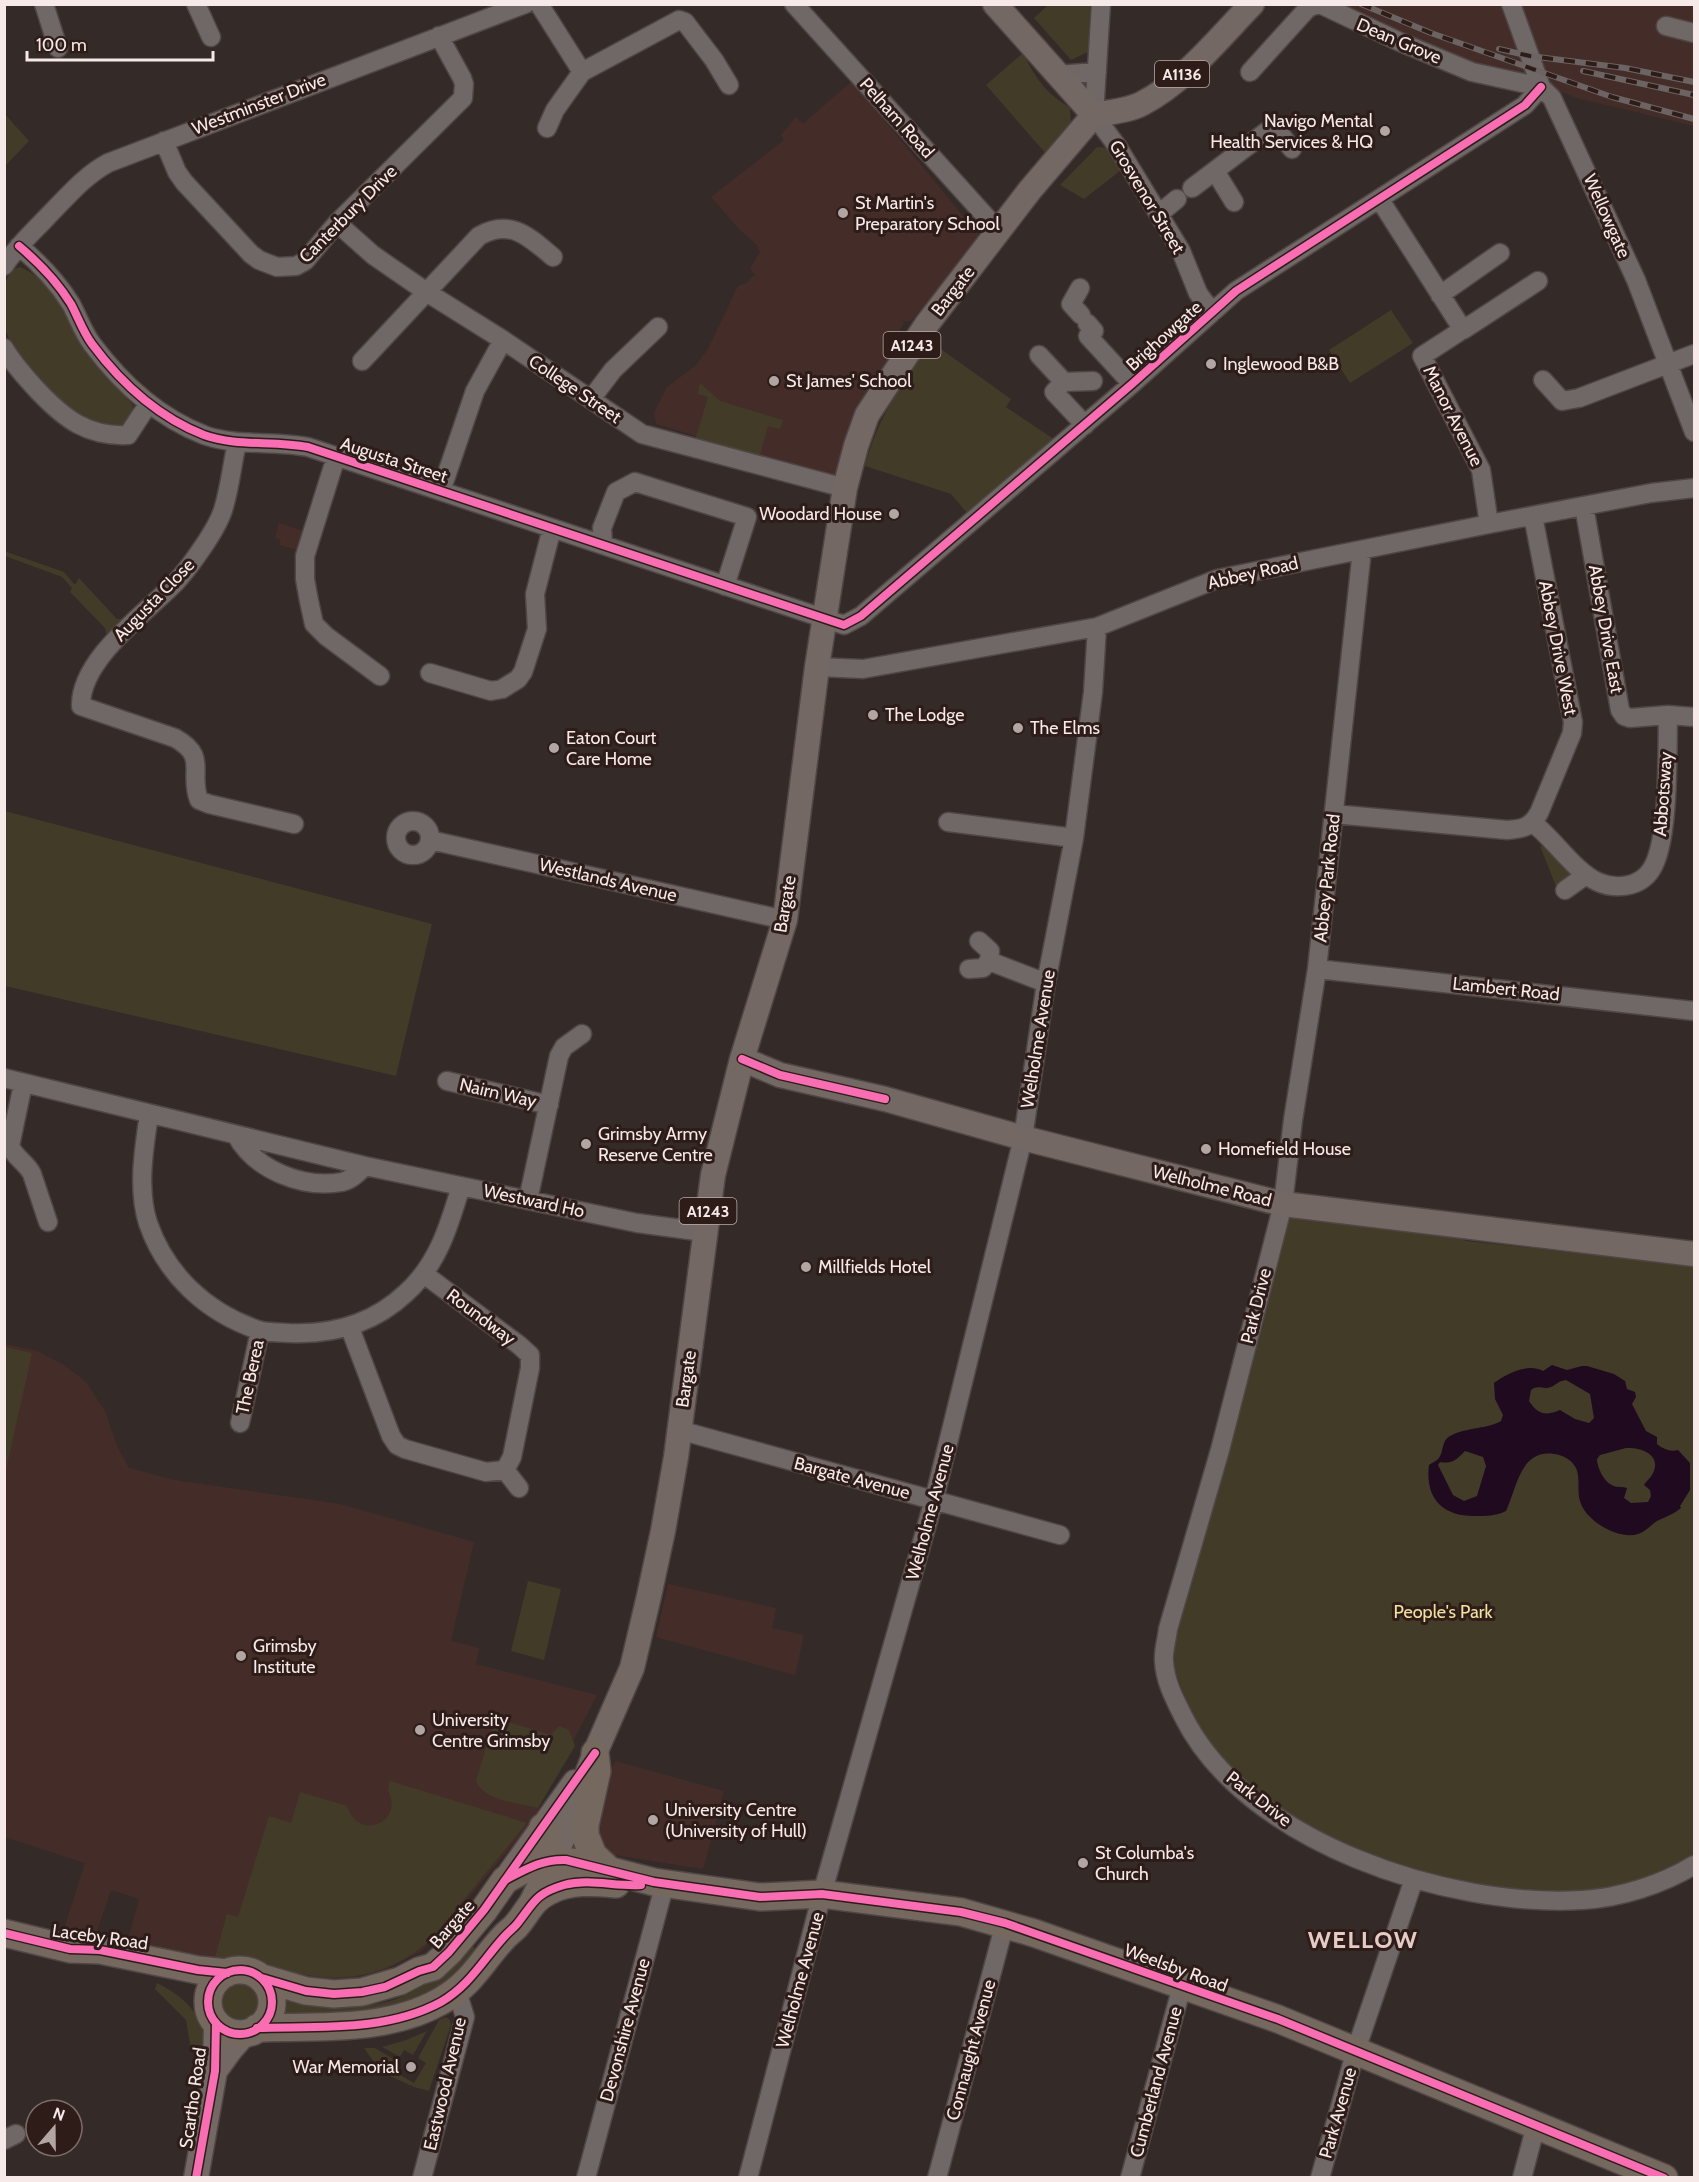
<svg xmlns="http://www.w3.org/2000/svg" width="1699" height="2182" font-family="Cabin,sans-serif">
	<rect width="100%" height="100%" fill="#342a28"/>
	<path fill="#442d29" d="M 1330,5 L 1694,5 L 1694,126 L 1577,98 L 1530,79 L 1466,62 Z
		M 852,81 L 982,239 L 911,321 L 900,321 L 904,323 L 900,330 L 902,334 L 865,398 L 837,478 L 656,424 L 654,413 L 667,387 L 695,366 L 708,349 L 738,286 L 747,283 L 753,276 L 756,276 L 750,269 L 760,252 L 758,246 L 740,230 L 711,197 L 784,140 L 781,135 L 796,117 L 803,124 Z
		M 279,523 L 304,531 L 297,550 L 279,545 L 281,540 L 275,538 Z
		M 5,1344 L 37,1351 L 64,1365 L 85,1381 L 105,1411 L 117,1446 L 129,1468 L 174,1480 L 340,1504 L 474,1542 L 451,1641 L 479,1648 L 476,1664 L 597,1695 L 531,1823 L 436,1937 L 420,1952 L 385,1970 L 346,1980 L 322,1980 L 287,1973 L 253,1961 L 236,1960 L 212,1967 L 127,1944 L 139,1899 L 111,1890 L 94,1940 L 62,1935 L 85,1863 L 5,1837 Z
		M 668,1584 L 776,1608 L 772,1628 L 804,1635 L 795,1675 L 656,1637 Z
		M 615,1761 L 724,1791 L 703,1869 L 608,1854 L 600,1848 L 591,1815 Z"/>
	<path fill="#423b28" d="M 1049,4 L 1090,5 L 1088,52 L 1071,60 L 1034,18 Z
		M 1023,53 C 1036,79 1045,92 1070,108 L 1071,125 L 1047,155 L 986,85 Z
		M 4,113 L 29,141 L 5,166 L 4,166 Z
		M 1097,147 L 1112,148 L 1120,171 L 1084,199 L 1060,185 Z
		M 20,267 C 56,281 71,331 93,360 C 105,377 120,390 133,405 L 132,414 L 124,425 C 85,443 21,366 7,334 C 2,322 4,305 4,293 C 5,282 8,270 20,267 Z
		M 1391,310 L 1413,343 L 1350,383 L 1329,350 Z
		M 931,342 L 1011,399 L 1006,407 L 1058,442 L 967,513 L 951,494 L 865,466 C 878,417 902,383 931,342 Z
		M 700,383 L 720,401 L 783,420 L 780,429 L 768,426 L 759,458 L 695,440 L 708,397 L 698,394 Z
		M 4,551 L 64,572 L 75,585 L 79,578 L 117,619 L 123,619 L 107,636 L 105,628 L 70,592 L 72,588 L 62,577 L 5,556 Z
		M 5,811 L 432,924 L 396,1076 L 5,986 Z
		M 1540,846 L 1547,847 L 1570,871 L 1571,875 L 1557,889 Z
		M 1289,1217 L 1456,1235 L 1466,1241 L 1694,1266 L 1694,1858 L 1663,1873 L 1604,1890 L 1547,1893 L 1491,1887 L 1417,1871 L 1356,1851 L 1326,1837 L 1250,1788 L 1208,1744 L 1188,1706 L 1175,1670 L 1174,1646 L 1178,1623 Z
		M 5,1347 L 32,1353 L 5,1474 L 4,1347 Z
		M 528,1581 L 561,1589 L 544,1660 L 511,1651 Z
		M 495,1718 L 551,1735 L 559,1726 L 569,1730 L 575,1746 L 538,1808 C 519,1803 484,1801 476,1781 Z
		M 390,1781 L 527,1823 L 434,1936 C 395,1975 342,1986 288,1971 C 271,1967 254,1955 235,1958 C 227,1959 220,1962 213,1965 L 227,1914 L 238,1917 L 269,1816 L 291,1823 L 300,1792 L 347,1806 C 358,1842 405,1823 388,1790 Z
		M 470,1946 L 483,1951 L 432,2001 L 283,2023 L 288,1996 C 310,1999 331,2003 353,2005 C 402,2009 437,1977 470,1946 Z
		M 157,1983 C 176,1992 197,2008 202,2029 C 205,2038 203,2049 203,2057 L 191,2050 L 186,2020 L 155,1989 Z
		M219 2006a22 22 0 1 1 44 0a22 22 0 1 1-44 0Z
		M 446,2017 L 450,2020 L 451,2025 L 429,2091 L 414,2087 L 381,2072 L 364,2048 L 375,2048 L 397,2061 L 392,2070 L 414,2083 L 426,2063 L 418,2058 L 439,2020 Z
		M 427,2031 L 413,2055 L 404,2050 L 400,2057 L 382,2047 L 406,2040 Z"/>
	<path fill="#200a20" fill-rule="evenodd" d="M 1552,1365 L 1567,1370 L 1582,1366 L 1587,1366 L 1614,1374 L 1625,1381 L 1627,1389 L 1635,1392 L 1636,1397 L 1632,1404 L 1646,1431 L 1657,1437 L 1657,1444 C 1663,1449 1670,1452 1678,1450 L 1690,1463 L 1690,1490 L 1680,1506 L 1681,1508 C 1674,1514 1665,1517 1657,1521 C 1651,1525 1645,1532 1638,1534 C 1619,1540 1588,1522 1581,1504 C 1576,1493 1581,1479 1576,1468 C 1572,1460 1563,1455 1554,1454 C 1520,1449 1517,1488 1506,1511 C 1496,1516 1486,1516 1474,1516 C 1441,1516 1425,1497 1429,1465 C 1431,1463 1435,1462 1437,1460 C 1445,1453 1440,1442 1450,1436 C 1466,1427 1488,1429 1501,1421 L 1503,1415 L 1495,1399 L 1494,1383 C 1507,1373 1528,1363 1543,1371 ZM 1566,1380 L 1590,1394 L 1594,1418 L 1589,1423 L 1575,1419 L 1560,1410 C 1546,1416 1538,1415 1529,1401 L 1531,1390 C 1538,1384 1543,1390 1551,1387 C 1557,1384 1559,1381 1566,1380 ZM 1626,1448 C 1640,1447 1662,1454 1653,1473 C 1651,1478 1646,1481 1644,1485 L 1650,1490 L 1651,1496 L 1648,1502 L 1631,1503 L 1624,1498 L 1627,1488 C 1621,1486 1616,1488 1612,1485 C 1604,1482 1597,1467 1597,1459 L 1600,1455 ZM 1465,1451 L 1483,1457 L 1486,1466 L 1477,1496 L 1464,1501 L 1453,1495 L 1438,1465 L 1440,1462 C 1453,1464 1456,1460 1465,1451 Z"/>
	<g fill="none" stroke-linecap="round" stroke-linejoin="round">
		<g stroke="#4f4645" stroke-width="21">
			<path id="minor" d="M 44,4 L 58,48
				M 196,4 L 211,37
				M 539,4 L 582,72
				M 794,4 L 999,231
				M 1101,4 L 1094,115 L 1117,146 L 1181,251 L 1198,293 L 1206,304 L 1215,310
				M 1511,4 L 1541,87 L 1552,98 L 1636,280 L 1694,432
				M 1666,26 L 1694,33
				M 1250,72 L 1308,8 L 1315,5 L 1322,5 L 1400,42 L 1472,72 L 1541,87
				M 1056,75 L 1097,72
				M 547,128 L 555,110 L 582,72 L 679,20 L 685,22 L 714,60 L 729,85
				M 164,141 L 177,172 L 184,182 L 251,254 L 259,260 L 277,267 L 296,266 L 305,261 L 337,223 L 463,98 L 464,84 L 462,78 L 439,36
				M 1215,171 L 1234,202
				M 1192,188 L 1274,126 L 1292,149
				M 1380,200 L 1463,330 L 1538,281
				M 1159,214 L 1177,199
				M 337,223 L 373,255 L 428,293 L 503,340 L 642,434 L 845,488
				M 19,246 C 38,262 58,283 71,304 C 78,317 83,332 92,344 C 121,383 158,417 204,435 C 237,447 273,440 308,447 L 844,625 L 861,616 L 1132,384 L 1236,291 L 1525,105 L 1541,87
				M 4,266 C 16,247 33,232 48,216 C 67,197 84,176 108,163 L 525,4
				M 1080,288 L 1071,304 L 1081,315
				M 1440,295 L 1500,253
				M 1087,323 L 1094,331 L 1088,336 L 1132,384
				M 1459,332 L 1422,356 L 1481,470 L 1489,524
				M 4,348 C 14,365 26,378 39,392 C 65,419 88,437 128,435 L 149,403
				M 1039,355 L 1064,382 L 1093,381
				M 362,361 L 479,236 C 511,218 529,237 553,257
				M 1543,380 L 1562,401 L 1579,398 L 1694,354
				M 1064,382 L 1054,392 L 1085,425
				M 591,399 L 613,370 L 658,327
				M 237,443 C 232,464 230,488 223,510 C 218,525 208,540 198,554 C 192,563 184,573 176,582 C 146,613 80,659 81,706 L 175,738 C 209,757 188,772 199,800 L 209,804 L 294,824
				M 336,457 L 305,556 L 305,579 L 309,601 L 314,624 L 326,636 L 380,676
				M 441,491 L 475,391 L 503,340
				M 1584,506 L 1620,710 L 1624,716 L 1630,718 L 1668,715 L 1694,717
				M 603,545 L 602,528 L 616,492 L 635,482 L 747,517 L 725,586
				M 1362,550 L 1317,969 L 1293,1120 L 1283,1204 L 1220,1450 L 1168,1629 C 1167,1639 1163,1651 1164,1661 C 1165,1681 1174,1698 1183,1716 C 1246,1843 1449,1908 1582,1900 C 1620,1898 1663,1884 1694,1865
				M 817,667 L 863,669 L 1097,627 L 1217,579 L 1489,524 L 1651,493 L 1694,488
				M 430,673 L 491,691 L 502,689 L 518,679 L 523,672 L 537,629 L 535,594 L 552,528
				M 1334,814 L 1507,830 C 1523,829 1531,827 1539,813 L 1572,733 L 1573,722 L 1533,516
				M396 838a17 17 0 1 1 34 0a17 17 0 1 1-34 0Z
				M 948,822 L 1074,838
				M 1533,823 C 1554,839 1575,872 1598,882 C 1616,890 1640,887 1651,870 C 1670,842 1667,751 1668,715
				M 430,840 L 785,920
				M 1565,890 L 1586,875
				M 979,941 L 990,951 L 989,961
				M 969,969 L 983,968 L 989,961 L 1046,983
				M 1317,969 L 1694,1011
				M 4,1078 L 365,1166 L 637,1223 L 704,1232
				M 447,1081 L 549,1105
				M 23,1084 L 10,1146 C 15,1158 27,1163 32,1174 L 48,1222
				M 149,1114 C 144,1149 137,1188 148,1223 C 166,1275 206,1312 258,1330 C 267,1333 280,1332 289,1333 C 334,1335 373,1324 406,1293 C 438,1264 449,1226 461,1186
				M 236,1135 C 255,1170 303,1189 342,1182 C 351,1180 358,1173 365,1166
				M 528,1200 L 559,1056 L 564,1047 L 582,1034
				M 350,1328 L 391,1436 L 397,1445 L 405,1449 L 486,1472 L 505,1470 L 512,1457 L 530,1368 L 530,1355 L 519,1345 L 424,1274
				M 240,1423 L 260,1331
				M 679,1430 L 1060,1535
				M 505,1470 L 519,1488
				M 4,2140 L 16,2134
				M 422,2178 L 465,2017 L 457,1991
				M 586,2178 L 665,1883
				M 748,2178 L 822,1894 L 934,1500 L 1023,1138 L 1046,983 L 1074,838 L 1093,692 L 1097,627
				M 937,2178 L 1005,1923
				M 1130,2178 L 1182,1986
				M 1320,2178 L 1356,2050 L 1414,1879
				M 1522,2178 L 1536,2125"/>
		</g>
		<g stroke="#4f4645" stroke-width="27">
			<path id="major" d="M 995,4 L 1094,115
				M 1094,115 C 1109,112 1129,111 1143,103 C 1184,82 1220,37 1252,4
				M 742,1059 L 780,1075 L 885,1099 L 1023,1138 L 1283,1204 L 1694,1254
				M 505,1880 L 575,1782
				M 531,1903 L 563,1838 L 595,1753 L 632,1668 L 649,1596 L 663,1531 L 676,1457 L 713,1175 L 742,1059 L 785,920 L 817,667 L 845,488 L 856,446 L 867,415 L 927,324 L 1030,190 L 1094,115
				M 215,2071 L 231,2049 L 245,2033
				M 196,2178 L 215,2071 L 216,2023"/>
		</g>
		<g stroke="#4f4645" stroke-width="30">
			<path id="highway" d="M 595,1753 L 597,1771 L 585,1825 L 585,1835 L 593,1855 L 609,1870
				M 543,1827 C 547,1843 548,1862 562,1874
				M 4,1933 L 70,1949 L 100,1950 L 198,1970 L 227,1973
				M208 2002a32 32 0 1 1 64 0a32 32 0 1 1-64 0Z
				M 262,1978 L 306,1991 L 334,1994 L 362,1992 L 400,1981 L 419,1971 L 433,1967 L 449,1952 L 484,1910 L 505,1880 L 527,1868 L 551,1860 L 580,1863 L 654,1882 L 760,1897 L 822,1894 L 961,1912 L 1034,1933 L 1278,2019 L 1664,2178
				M 257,2028 C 318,2026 387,2032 441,2001 C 473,1983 482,1960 505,1936 C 508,1933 512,1930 515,1927 C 528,1913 530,1900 549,1891 C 570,1880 593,1882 616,1884"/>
		</g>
		<use href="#minor" stroke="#706866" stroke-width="18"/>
		<use href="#major" stroke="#736863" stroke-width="24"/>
		<use href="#highway" stroke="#75685f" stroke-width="27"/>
		<g stroke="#6b6462" stroke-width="6">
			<path id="rail" d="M 1361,4 L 1431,33 L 1612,97 L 1694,119
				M 1499,49 L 1530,56 L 1625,68 L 1694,82
				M 1583,71 L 1694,95"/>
		</g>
		<use href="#rail" stroke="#2e1c19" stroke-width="4" stroke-dasharray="11" stroke-linecap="butt"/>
		<g stroke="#2e1c19" stroke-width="11">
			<path id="cycleway" d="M 19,246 C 38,262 58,283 71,304 C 78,317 83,332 92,344 C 121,383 158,417 204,435 C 237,447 273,440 308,447 L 844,625 L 861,616 L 1132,384 L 1236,291 L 1525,105 L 1541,87
				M 742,1059 L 780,1075 L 885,1099
				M 505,1880 C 526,1869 542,1859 566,1860 L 654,1882 L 760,1897 L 822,1894 L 961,1912 L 1005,1923 L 1278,2019 L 1664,2178
				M 4,1933 L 70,1949 L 100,1950 L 198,1970 L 227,1973
				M208 2002a32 32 0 1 1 64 0a32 32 0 1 1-64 0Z
				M 262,1978 L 306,1991 L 334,1994 L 362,1992 L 385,1987 L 419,1971 L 433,1967 L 449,1952 L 484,1910 L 595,1753
				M 257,2028 C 318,2026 386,2032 441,2002 C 469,1986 483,1960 504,1937 C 508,1932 513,1929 517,1924 C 534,1903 534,1894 564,1885 C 590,1878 615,1887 641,1885
				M 196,2178 L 215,2071 L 216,2023"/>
		</g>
		<use href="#cycleway" stroke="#f96db3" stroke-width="8"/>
	</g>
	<g fill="#b2a6a4" stroke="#2e1c19" stroke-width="2">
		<circle cx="1385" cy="131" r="6"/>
		<circle cx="843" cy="213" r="6"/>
		<circle cx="1211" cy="364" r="6"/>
		<circle cx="774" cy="381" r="6"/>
		<circle cx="894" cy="514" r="6"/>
		<circle cx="873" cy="715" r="6"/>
		<circle cx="1018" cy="728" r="6"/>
		<circle cx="554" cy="748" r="6"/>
		<circle cx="586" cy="1144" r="6"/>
		<circle cx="1206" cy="1149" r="6"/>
		<circle cx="806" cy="1267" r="6"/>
		<circle cx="241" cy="1656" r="6"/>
		<circle cx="420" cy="1730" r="6"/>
		<circle cx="653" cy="1820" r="6"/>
		<circle cx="1083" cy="1863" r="6"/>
		<circle cx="411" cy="2067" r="6"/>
	</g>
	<g text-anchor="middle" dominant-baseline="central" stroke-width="6" stroke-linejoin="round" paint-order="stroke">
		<g fill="#2e1c19" stroke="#baaca9" stroke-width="1.5">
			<rect x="1155" y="61" width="54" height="26" rx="4.5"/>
			<rect x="883.5" y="332" width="57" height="26" rx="4.5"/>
			<rect x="679.5" y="1198" width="57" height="26" rx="4.5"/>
		</g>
		<g font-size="16" font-weight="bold" fill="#f6e9e7">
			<text x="1182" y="74">A1136</text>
			<text x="912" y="345">A1243</text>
			<text x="708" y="1211">A1243</text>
		</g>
		<g font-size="18" fill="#f6e9e7" stroke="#2e1c19">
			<text transform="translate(1399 41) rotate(23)">Dean Grove</text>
			<text transform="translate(259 104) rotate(-21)">Westminster Drive</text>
			<text transform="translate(897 118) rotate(48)">Pelham Road</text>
			<text transform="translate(1147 197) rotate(59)">Grosvenor Street</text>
			<text transform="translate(348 214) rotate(-45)">Canterbury Drive</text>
			<text transform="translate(1607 216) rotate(66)">Wellowgate</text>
			<text transform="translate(953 291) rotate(-52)">Bargate</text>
			<text transform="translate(1164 336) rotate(-42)">Brighowgate</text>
			<text transform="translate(575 389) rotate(34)">College Street</text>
			<text transform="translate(1453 416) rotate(63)">Manor Avenue</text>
			<text transform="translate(394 460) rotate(18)">Augusta Street</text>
			<text transform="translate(1253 573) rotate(-13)">Abbey Road</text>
			<text transform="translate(154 600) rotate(-46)">Augusta Close</text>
			<text transform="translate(1606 629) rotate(80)">Abbey Drive East</text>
			<text transform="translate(1558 648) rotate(79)">Abbey Drive West</text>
			<text transform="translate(1663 794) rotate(-86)">Abbotsway</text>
			<text transform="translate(1327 878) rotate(-84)">Abbey Park Road</text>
			<text transform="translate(608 880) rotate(13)">Westlands Avenue</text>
			<text transform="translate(785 904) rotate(-80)">Bargate</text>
			<text transform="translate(1506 989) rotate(6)">Lambert Road</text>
			<text transform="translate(1038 1039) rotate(-81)">Welholme Avenue</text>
			<text transform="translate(498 1093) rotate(13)">Nairn Way</text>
			<text transform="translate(1212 1186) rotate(14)">Welholme Road</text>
			<text transform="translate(534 1201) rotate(12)">Westward Ho</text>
			<text transform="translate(1256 1306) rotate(-76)">Park Drive</text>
			<text transform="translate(481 1317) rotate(37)">Roundway</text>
			<text transform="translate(250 1377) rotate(-78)">The Berea</text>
			<text transform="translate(686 1379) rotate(-82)">Bargate</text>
			<text transform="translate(852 1478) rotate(15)">Bargate Avenue</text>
			<text transform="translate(930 1512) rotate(-75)">Welholme Avenue</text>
			<text transform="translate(1259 1799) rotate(38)">Park Drive</text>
			<text transform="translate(452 1924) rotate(-49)">Bargate</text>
			<text transform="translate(100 1937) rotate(8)">Laceby Road</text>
			<text transform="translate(1176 1968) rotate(20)">Weelsby Road</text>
			<text transform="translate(800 1980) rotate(-75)">Welholme Avenue</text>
			<text transform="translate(625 2030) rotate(-75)">Devonshire Avenue</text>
			<text transform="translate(971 2050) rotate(-75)">Connaught Avenue</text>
			<text transform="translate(1156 2082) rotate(-75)">Cumberland Avenue</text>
			<text transform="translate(445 2084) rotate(-77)">Eastwood Avenue</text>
			<text transform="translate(193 2098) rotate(-82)">Scartho Road</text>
			<text transform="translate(1338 2113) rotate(-74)">Park Avenue</text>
		</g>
		<g font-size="18" fill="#f6e9e7" stroke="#2e1c19" text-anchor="start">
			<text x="1373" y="121" text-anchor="end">Navigo Mental<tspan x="1373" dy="21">Health Services &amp; HQ</tspan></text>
			<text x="855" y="203">St Martin's<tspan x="855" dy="21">Preparatory School</tspan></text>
			<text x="1223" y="364">Inglewood B&amp;B</text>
			<text x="786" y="381">St James' School</text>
			<text x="882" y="514" text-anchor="end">Woodard House</text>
			<text x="885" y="715">The Lodge</text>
			<text x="1030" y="728">The Elms</text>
			<text x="566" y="738">Eaton Court<tspan x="566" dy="21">Care Home</tspan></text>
			<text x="598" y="1134">Grimsby Army<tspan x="598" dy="21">Reserve Centre</tspan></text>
			<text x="1218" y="1149">Homefield House</text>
			<text x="818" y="1267">Millfields Hotel</text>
			<text x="253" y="1646">Grimsby<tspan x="253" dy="21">Institute</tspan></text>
			<text x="432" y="1720">University<tspan x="432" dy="21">Centre Grimsby</tspan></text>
			<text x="665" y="1810">University Centre<tspan x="665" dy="21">(University of Hull)</tspan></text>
			<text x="1095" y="1853">St Columba's<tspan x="1095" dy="21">Church</tspan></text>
			<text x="399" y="2067" text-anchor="end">War Memorial</text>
		</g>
		<g font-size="18" fill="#f2e19e" stroke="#2e1c19">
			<text x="1443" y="1612">People's Park</text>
		</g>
		<g font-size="24" font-weight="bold" letter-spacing="1.5" fill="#e4cbc6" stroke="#2e1c19">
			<text x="1363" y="1939">WELLOW</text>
		</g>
	</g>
	<rect width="1699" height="2182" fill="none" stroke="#f6e9e7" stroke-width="12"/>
	<g transform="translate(54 2128) rotate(20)"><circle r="28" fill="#2e1c19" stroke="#7e6e6b" stroke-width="1.5"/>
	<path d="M0-4.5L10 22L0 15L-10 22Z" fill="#b2a6a4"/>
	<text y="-9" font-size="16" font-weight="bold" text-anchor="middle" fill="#f6e9e7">N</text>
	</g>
	<path d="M27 51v9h186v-9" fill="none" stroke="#f6e9e7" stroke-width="3"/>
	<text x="36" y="51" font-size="18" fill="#f6e9e7" stroke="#2e1c19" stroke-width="4.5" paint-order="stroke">100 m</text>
</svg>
